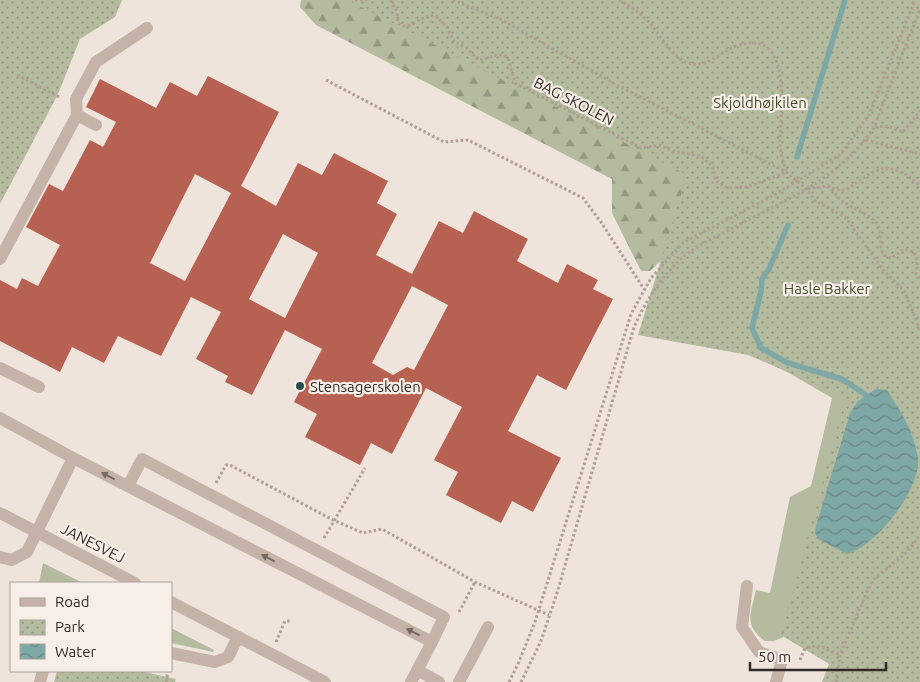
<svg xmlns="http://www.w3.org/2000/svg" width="920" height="682" font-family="Ubuntu,sans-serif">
	<defs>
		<pattern id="forest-firs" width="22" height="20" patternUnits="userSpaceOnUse" patternTransform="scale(1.25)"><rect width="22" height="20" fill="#b4bb9e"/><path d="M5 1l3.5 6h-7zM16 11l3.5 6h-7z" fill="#939881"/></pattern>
		<pattern id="park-dots" width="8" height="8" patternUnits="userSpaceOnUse" patternTransform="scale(1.25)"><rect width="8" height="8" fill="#b4bb9e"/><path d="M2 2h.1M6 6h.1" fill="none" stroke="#939881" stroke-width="1.8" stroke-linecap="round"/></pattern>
		<pattern id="water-waves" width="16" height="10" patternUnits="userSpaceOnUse" patternTransform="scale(1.25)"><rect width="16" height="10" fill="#7ea8a6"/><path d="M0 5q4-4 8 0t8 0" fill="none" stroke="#688987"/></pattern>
	</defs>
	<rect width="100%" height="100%" fill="#eee4dc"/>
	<path fill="#b4bb9e" d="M 770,362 L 852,388 L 798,631 L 774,641 L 765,641 C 743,625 751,613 756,590 L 770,593 L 790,497 L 811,486 L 832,398 Z
		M 43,563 L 83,583 L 39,583 Z
		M 171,628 L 214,650 L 213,652 L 171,643 Z"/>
	<path fill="url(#forest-firs)" d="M 301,0 L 431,0 L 509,33 L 724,202 L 650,271 L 641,271 L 612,213 L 612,179 L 316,25 L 300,7 Z"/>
	<path fill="url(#park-dots)" d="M 0,0 L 122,0 L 115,17 L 80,39 L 58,94 L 0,204 Z
		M 348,0 L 920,0 L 920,682 L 822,682 L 829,664 L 781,635 L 846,397 L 748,355 L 638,335 L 687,175 Z
		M 57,671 L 140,671 L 176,679 L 175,682 L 54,682 Z"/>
	<path fill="url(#water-waves)" d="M 876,389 L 887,390 C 901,412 915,432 918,460 C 920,490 876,546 847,554 L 818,539 L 815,533 L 816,526 L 850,413 L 858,401 Z"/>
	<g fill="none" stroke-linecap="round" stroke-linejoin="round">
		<path stroke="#7ea8a6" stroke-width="5.5" d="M 797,157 L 845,0
			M 788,225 L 769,269 L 762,279 L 761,291 L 752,328 L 761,348 L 788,363 L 842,379 L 866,395"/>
	</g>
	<path fill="#b66152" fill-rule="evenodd" d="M 208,76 L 279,112 L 241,186 L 276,206 L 298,163 L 322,175 L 334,153 L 388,181 L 377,203 L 397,214 L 376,255 L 412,274 L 439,221 L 463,233 L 474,211 L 528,239 L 517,261 L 558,283 L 567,264 L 598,280 L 593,289 L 613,299 L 566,390 L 537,375 L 508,431 L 561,458 L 533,512 L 512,501 L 501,523 L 446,495 L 458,472 L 434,460 L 462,407 L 426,388 L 392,454 L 371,443 L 360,465 L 305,437 L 317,414 L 294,402 L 322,349 L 285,330 L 252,395 L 225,382 L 228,376 L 196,359 L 221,312 L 191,297 L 161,356 L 118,336 L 104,363 L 72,347 L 60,372 L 0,341 L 0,280 L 17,289 L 22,278 L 38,286 L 60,245 L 26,227 L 49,184 L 63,191 L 90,140 L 103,147 L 116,122 L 86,107 L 100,79 L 156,108 L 170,82 L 197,96 ZM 195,174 L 231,193 L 185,281 L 150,263 ZM 283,234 L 318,253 L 285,318 L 249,299 ZM 412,286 L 448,305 L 414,370 L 407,367 L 393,375 L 372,363 Z"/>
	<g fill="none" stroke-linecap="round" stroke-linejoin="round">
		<path stroke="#b09d94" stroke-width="3" stroke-dasharray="2.5 2.5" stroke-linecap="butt" d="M 355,0 L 368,0
			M 391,0 L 397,12 L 398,23 C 410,33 421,13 436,16 L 447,27 L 454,42 L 467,48 L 478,60 C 490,60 497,50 508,58 L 515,83 L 641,148 L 660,145 L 676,152 L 701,156 L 713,167 L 716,181 L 728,188 L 747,187 L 785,173
			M 453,0 L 500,19 L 617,85 L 786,172 L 807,189 L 814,200 L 845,217 L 884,271 L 904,290 L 920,330
			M 619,0 C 627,5 637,10 644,17 C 657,29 672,58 688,63 C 707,69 720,52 736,46 C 796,25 779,115 780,145 C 780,154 784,163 786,171
			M 17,75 L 61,98
			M 326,80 L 444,142 L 468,140 L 583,198 L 601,222 L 644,289
			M 875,127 L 887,126 L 903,132 L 920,111
			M 866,140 L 920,154
			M 828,186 C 833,191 837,197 842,201 C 851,207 873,216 878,225 C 884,236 874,256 892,258 L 904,249 L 914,252 L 917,260 L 916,274 L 920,278
			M 808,189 L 828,186 L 841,191 L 846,190 C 877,168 889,157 920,186
			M 216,483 L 226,465 L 230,465 L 333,520 L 363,533 L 382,529 L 475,582 L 549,615
			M 324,538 L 365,468
			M 459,612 L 475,582
			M 276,642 L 285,621 L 292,621
			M 800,660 L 804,650 C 815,641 828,650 840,655
			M 166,682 L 168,671
			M 509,682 L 518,664 L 535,622 L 631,314 L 651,278 L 684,242 L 769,198 L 841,154 L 869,115 L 915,0
			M 521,682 L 541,641 L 557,593 L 634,327 C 646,300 663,273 687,254 C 697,245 711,240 723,233 C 776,204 840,181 874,127 L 920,9
			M 836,682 L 840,655 L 868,589 L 875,578 L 905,554 L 920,536"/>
		<path stroke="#c5b3a9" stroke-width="12" d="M 77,115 L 76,99 L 96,62 L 147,28
			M 0,259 L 77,115 L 96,125
			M 0,368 L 39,387
			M 0,418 L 73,458
			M 128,486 L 142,459 L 444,617 L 432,642
			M 0,513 L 135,583
			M 0,557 L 12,560 L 27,552 L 73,458 L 432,642 L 411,682
			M 747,586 L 742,627 L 759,652 L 782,660 L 776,682
			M 171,602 L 325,682
			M 171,653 L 215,662 L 228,657 L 238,637
			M 417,670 L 439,682
			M 40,682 L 43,671
			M 459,682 L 488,627"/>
	</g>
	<defs><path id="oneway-solid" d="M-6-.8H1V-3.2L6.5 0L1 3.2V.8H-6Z" transform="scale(1.25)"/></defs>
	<g fill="#756862">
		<use href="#oneway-solid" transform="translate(108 476) rotate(-153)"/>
		<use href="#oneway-solid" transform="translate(268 558) rotate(-153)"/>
		<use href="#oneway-solid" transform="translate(413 632) rotate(-153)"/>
	</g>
	<circle fill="#234f4e" stroke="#f7eee7" stroke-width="2" cx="300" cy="386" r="5"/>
	<g text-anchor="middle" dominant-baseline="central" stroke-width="4.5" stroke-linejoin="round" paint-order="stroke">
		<g font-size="15" fill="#332a28" stroke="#f7eee7">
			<text transform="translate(574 101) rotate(27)">BAG SKOLEN</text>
			<text transform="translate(93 543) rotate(27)">JANESVEJ</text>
		</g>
		<g font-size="15" fill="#454e2f" stroke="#f7eee7">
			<text x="760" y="102">Skjoldhøjkilen</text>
			<text x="827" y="288">Hasle Bakker</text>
		</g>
		<g font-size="15" fill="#332a28" stroke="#f7eee7" text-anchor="start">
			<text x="310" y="386">Stensagerskolen</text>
		</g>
	</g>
	<rect x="10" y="582" width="162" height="90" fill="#f7eee7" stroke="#a9a09b"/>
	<rect x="20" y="598" width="25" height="8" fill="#c5b3a9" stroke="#a9a09b"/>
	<text x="55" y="607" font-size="15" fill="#332a28">Road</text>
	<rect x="20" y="620" width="25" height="15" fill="url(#park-dots)" stroke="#a9a09b"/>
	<text x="55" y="632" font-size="15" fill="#332a28">Park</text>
	<rect x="20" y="644" width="25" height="15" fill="url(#water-waves)" stroke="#a9a09b"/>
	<text x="55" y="657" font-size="15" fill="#332a28">Water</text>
	<path d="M750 662v8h136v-8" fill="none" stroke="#332a28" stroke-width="2.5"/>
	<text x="758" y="662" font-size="15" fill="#332a28" stroke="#f7eee7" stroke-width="4" paint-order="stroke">50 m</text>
</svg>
